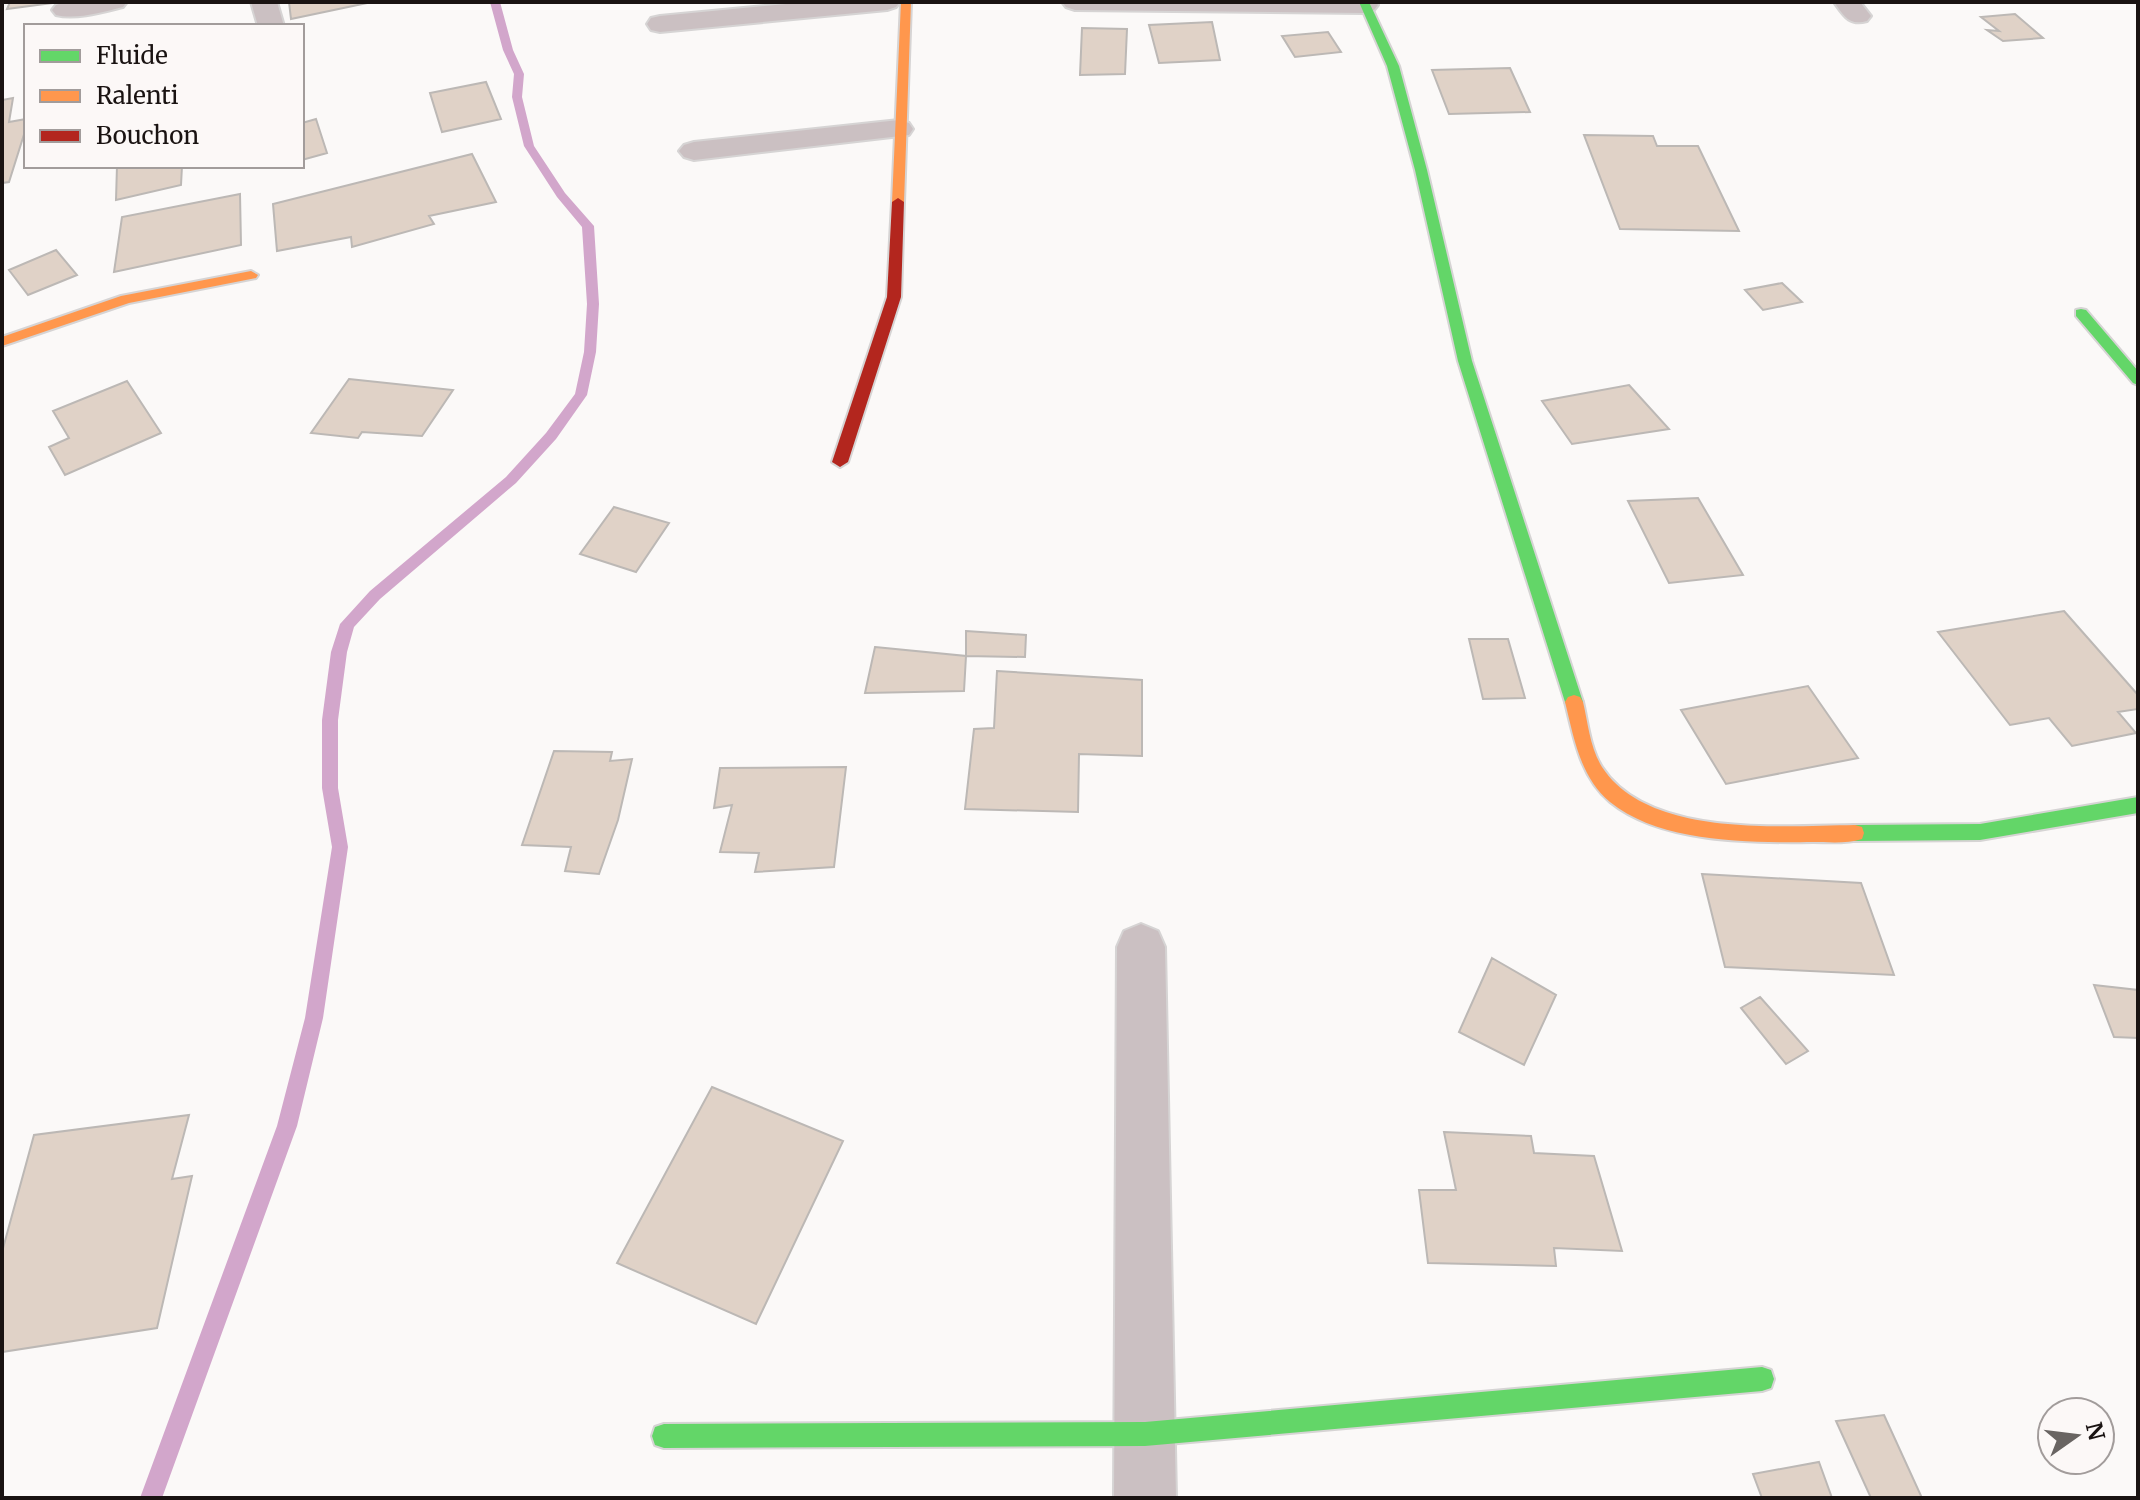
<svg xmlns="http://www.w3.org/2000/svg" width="2140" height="1500" font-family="Merriweather,serif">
	<rect width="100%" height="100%" fill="#fbf9f8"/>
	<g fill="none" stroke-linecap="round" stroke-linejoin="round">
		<path fill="#d2a6cb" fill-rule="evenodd" d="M 490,2 L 500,2 L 513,50 L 524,74 L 522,97 L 534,146 L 565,193 L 594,226 L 599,304 L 596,352 L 587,395 L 556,439 L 516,483 L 380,599 L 354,627 L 347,652 L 338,720 L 338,788 L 348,847 L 323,1018 L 297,1126 L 162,1498 L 140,1498 L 277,1126 L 305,1018 L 332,847 L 322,788 L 322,720 L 331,652 L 340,624 L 370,591 L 506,477 L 546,433 L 575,394 L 584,352 L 587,304 L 582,227 L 557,197 L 524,146 L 512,97 L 514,74 L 503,50 Z"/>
	</g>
	<path fill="#e0d2c7" stroke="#bcb8b5" stroke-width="2" d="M 10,2 L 60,2 L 7,9 Z
		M 289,2 L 372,2 L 291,19 Z
		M 2015,14 L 2043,38 L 2003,41 L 1987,30 L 1999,31 L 1981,17 Z
		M 1212,22 L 1220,60 L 1159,63 L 1149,25 Z
		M 1082,28 L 1127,29 L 1125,74 L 1080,75 Z
		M 1328,32 L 1341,52 L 1295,57 L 1282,36 Z
		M 1510,68 L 1530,112 L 1449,114 L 1432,70 Z
		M 486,82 L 501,119 L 442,132 L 430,93 Z
		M 13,98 L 9,122 L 26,119 L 26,128 L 9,182 L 2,183 L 2,100 Z
		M 316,119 L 327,153 L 302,160 L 302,123 Z
		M 1584,135 L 1653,136 L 1657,146 L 1698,146 L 1739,231 L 1620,229 Z
		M 472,154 L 496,202 L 429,216 L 434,224 L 352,247 L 351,237 L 277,251 L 273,204 Z
		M 117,166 L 182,166 L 181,185 L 116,200 Z
		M 240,194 L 241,245 L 114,272 L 122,217 Z
		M 56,250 L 77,275 L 28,295 L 9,270 Z
		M 1782,283 L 1802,302 L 1763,310 L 1745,290 Z
		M 349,379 L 453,390 L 422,436 L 362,432 L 358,438 L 311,433 Z
		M 127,381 L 161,433 L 65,475 L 49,447 L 69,438 L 53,411 Z
		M 1629,385 L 1669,429 L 1572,444 L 1542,401 Z
		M 1698,498 L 1743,575 L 1669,583 L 1628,501 Z
		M 614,507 L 669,523 L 636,572 L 580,554 Z
		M 2064,611 L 2138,695 L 2138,709 L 2118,712 L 2136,733 L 2072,746 L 2049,718 L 2010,725 L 1938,632 Z
		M 966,631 L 1026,635 L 1025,657 L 966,656 Z
		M 1469,639 L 1508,639 L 1525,698 L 1483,699 Z
		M 875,647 L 966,656 L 964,691 L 865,693 Z
		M 997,671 L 1142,680 L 1142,756 L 1079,754 L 1078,812 L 965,809 L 974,729 L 994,728 Z
		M 1808,686 L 1858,758 L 1726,784 L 1681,710 Z
		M 554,751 L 612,752 L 610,761 L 632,759 L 618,820 L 599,874 L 565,871 L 571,847 L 522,845 Z
		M 846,767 L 834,867 L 755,872 L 759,853 L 720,852 L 732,805 L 714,808 L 720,768 Z
		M 1702,874 L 1861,883 L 1894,975 L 1725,967 Z
		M 1492,958 L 1556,995 L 1524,1065 L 1459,1032 Z
		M 2094,985 L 2138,990 L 2138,1038 L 2114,1037 Z
		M 1760,997 L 1808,1051 L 1786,1064 L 1741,1008 Z
		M 712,1087 L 843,1141 L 756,1324 L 617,1263 Z
		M 189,1115 L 172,1179 L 192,1176 L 157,1328 L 2,1352 L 2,1252 L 34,1135 Z
		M 1444,1132 L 1531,1136 L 1534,1153 L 1594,1156 L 1622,1251 L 1554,1248 L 1556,1266 L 1428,1263 L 1419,1190 L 1456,1190 Z
		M 1884,1415 L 1922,1498 L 1871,1498 L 1836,1421 Z
		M 1819,1462 L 1832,1498 L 1762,1498 L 1753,1474 Z"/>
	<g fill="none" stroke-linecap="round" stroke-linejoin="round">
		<g stroke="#d6d4d4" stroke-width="4">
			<path id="street" d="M 65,2 L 127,2 L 123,7 C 103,12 76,20 56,15 L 52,10 L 56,5 Z
				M 251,2 L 277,2 L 284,26 L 258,26 Z
				M 807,2 L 900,2 L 896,7 L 887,10 L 660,32 L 651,30 L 647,24 L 651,18 L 660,16 Z
				M 1062,2 L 1376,2 L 1378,5 L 1374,10 L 1365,13 L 1075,10 L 1066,7 Z
				M 1834,2 L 1860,2 L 1871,16 L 1867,21 C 1849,26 1844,16 1834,2 Z
				M 899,120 L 909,123 L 913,129 L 909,135 L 694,160 L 684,157 L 679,151 L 684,145 L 694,142 Z
				M 1141,924 L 1158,931 L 1165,947 L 1176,1498 L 1114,1498 L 1117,947 L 1124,931 Z"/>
		</g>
		<g stroke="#d6d4d4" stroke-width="4">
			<path id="fast" d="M 1359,2 L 1369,2 L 1399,66 L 1427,170 L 1472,361 L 1583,702 L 1580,707 L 1568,707 L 1565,702 L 1458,361 L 1415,170 L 1387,66 Z
				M 2081,309 L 2086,310 L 2138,371 L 2138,385 L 2133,383 L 2076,316 L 2076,310 Z
				M 2138,797 L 2138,813 L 1980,840 L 1855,841 L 1848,839 L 1846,833 L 1848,827 L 1855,825 L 1980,824 Z
				M 1762,1367 L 1771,1370 L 1774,1379 L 1771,1388 L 1762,1391 L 1145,1446 L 664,1448 L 655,1445 L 652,1436 L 655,1427 L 664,1424 L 1145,1422 Z"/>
		</g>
		<g stroke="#d6d4d4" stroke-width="4">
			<path id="slow" d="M 901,2 L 911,2 L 904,202 L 898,206 L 892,202 Z
				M 251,271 L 258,275 L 256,278 L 129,303 L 2,346 L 2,337 L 121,296 Z
				M 1574,695 L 1580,697 L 1583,702 C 1588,723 1590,748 1602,767 C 1648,838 1781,826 1855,825 L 1862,827 L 1864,833 L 1862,839 C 1847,844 1828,842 1813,842 C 1751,843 1660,843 1610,802 C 1580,777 1574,738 1565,702 L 1568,697 Z"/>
		</g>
		<g stroke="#d6d4d4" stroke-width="4">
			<path id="jam" d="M 898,198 L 904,202 L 901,297 L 848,462 L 840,467 L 832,462 L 887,297 L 892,202 Z"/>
		</g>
		<use href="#street" fill="#cbc0c2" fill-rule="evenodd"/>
		<use href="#fast" fill="#63d668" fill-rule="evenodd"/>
		<use href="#slow" fill="#ff974d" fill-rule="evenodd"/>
		<use href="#jam" fill="#b3261e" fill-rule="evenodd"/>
	</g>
	<rect width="2140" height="1500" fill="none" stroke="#1a1312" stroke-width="8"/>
	<rect x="24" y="24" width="280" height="144" fill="#fcf8f7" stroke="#a29c9b" stroke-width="2"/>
	<rect x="40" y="50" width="40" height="12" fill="#63d668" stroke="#a29c9b" stroke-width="2"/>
	<text x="96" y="64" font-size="24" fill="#1a1312">Fluide</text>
	<rect x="40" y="90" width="40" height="12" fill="#ff974d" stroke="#a29c9b" stroke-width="2"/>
	<text x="96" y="104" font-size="24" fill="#1a1312">Ralenti</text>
	<rect x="40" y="130" width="40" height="12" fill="#b3261e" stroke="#a29c9b" stroke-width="2"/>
	<text x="96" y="144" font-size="24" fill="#1a1312">Bouchon</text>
	<g transform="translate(2076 1436) rotate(76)"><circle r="38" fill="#fcf8f7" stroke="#a29c9b" stroke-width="2"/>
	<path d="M0-6L14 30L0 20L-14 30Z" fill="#696462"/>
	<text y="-12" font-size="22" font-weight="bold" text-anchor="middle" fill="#1a1312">N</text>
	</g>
</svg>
